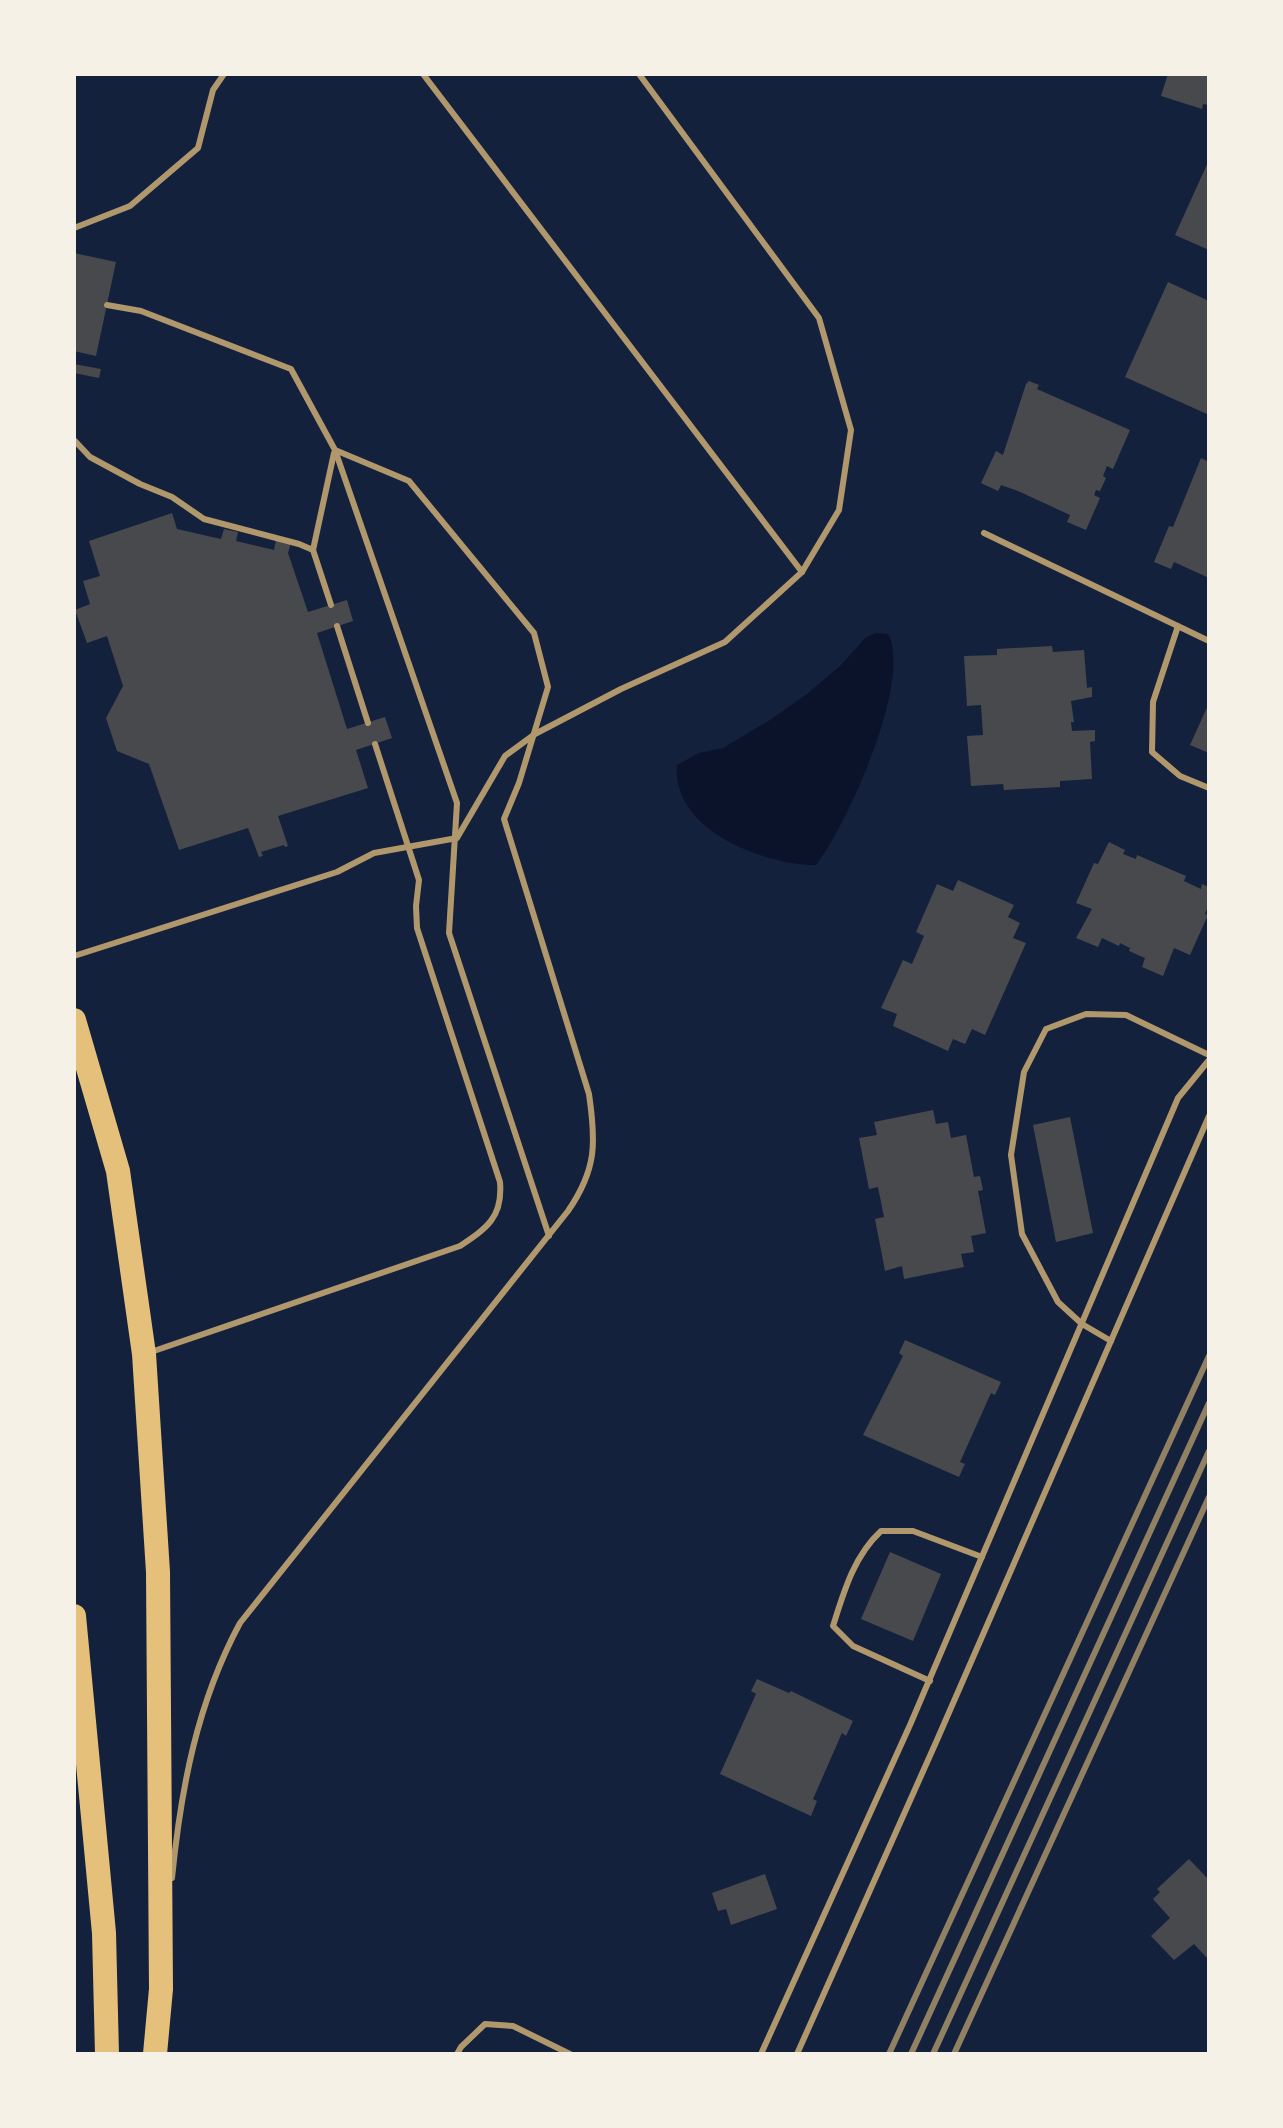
<svg xmlns="http://www.w3.org/2000/svg" width="1283" height="2128" font-family="Figtree,sans-serif">
<rect width="100%" height="100%" fill="#14213d"/>
<path fill="#0b132b" d="M 876,633 L 888,634 C 913,680 847,825 816,865 C 764,865 671,830 677,765 L 699,753 L 723,748 L 770,720 L 807,694 L 840,666 L 865,638 Z"/>
<g fill="#48494c">
<path d="M 1168,74 L 1209,74 L 1209,105 L 1203,104 L 1202,109 L 1161,96 Z"/>
<path d="M 1209,160 L 1209,250 L 1175,235 Z"/>
<path d="M 74,253 L 116,262 L 96,356 L 74,351 Z"/>
<path d="M 1168,282 L 1209,301 L 1209,415 L 1125,377 Z"/>
<path d="M 74,364 L 101,369 L 99,378 L 74,373 Z"/>
<path d="M 1029,381 L 1039,385 L 1037,389 L 1130,430 L 1113,469 L 1107,466 L 1103,476 L 1106,478 L 1100,491 L 1096,490 L 1094,495 L 1100,498 L 1086,530 L 1067,522 L 1070,515 L 1018,491 L 1001,485 L 998,491 L 981,483 L 996,451 L 1003,455 L 1026,384 Z"/>
<path d="M 1201,458 L 1209,462 L 1209,578 L 1174,562 L 1171,569 L 1154,562 L 1169,526 L 1173,527 Z"/>
<path d="M 172,513 L 177,529 L 221,539 L 224,529 L 238,532 L 236,541 L 274,550 L 276,540 L 291,543 L 288,553 L 308,612 L 347,600 L 353,621 L 317,633 L 347,729 L 385,717 L 392,738 L 356,750 L 368,788 L 278,816 L 288,846 L 285,847 L 284,845 L 261,852 L 263,856 L 259,857 L 248,828 L 179,850 L 149,764 L 117,751 L 106,718 L 123,686 L 107,636 L 87,643 L 75,610 L 90,604 L 83,581 L 100,576 L 89,541 Z"/>
<path d="M 1052,646 L 1053,652 L 1084,650 L 1087,688 L 1092,687 L 1092,697 L 1071,701 L 1074,722 L 1071,722 L 1072,731 L 1095,730 L 1095,741 L 1090,742 L 1092,779 L 1060,781 L 1060,787 L 1004,790 L 1003,784 L 971,786 L 967,736 L 983,735 L 981,705 L 967,706 L 964,656 L 997,655 L 997,649 Z"/>
<path d="M 1209,703 L 1209,753 L 1190,745 Z"/>
<path d="M 1109,842 L 1125,850 L 1123,854 L 1136,859 L 1137,855 L 1186,876 L 1184,881 L 1201,889 L 1202,884 L 1209,887 L 1209,904 L 1205,914 L 1208,915 L 1190,955 L 1174,948 L 1163,976 L 1142,967 L 1145,958 L 1129,951 L 1130,948 L 1120,943 L 1119,946 L 1102,938 L 1098,947 L 1076,938 L 1092,909 L 1076,903 L 1094,863 L 1098,864 Z"/>
<path d="M 958,880 L 1014,905 L 1008,917 L 1020,923 L 1013,938 L 1026,943 L 985,1035 L 972,1029 L 965,1044 L 953,1039 L 948,1051 L 893,1026 L 897,1014 L 881,1008 L 903,960 L 912,964 L 924,936 L 916,932 L 937,884 L 953,891 Z"/>
<path d="M 933,1110 L 936,1124 L 948,1122 L 951,1138 L 966,1135 L 974,1177 L 980,1176 L 983,1190 L 978,1191 L 986,1233 L 971,1236 L 974,1252 L 961,1254 L 964,1267 L 904,1279 L 902,1266 L 885,1271 L 875,1219 L 884,1217 L 878,1187 L 869,1189 L 859,1138 L 877,1135 L 874,1122 Z"/>
<path d="M 1070,1117 L 1093,1233 L 1056,1242 L 1033,1125 Z"/>
<path d="M 905,1340 L 1001,1382 L 995,1395 L 991,1393 L 960,1462 L 965,1464 L 959,1477 L 863,1435 L 903,1356 L 899,1353 Z"/>
<path d="M 890,1552 L 941,1574 L 913,1641 L 861,1619 Z"/>
<path d="M 757,1679 L 789,1693 L 791,1691 L 853,1721 L 846,1736 L 842,1733 L 813,1799 L 817,1801 L 811,1816 L 720,1774 L 756,1694 L 751,1691 Z"/>
<path d="M 1189,1859 L 1209,1880 L 1209,1960 L 1194,1944 L 1174,1960 L 1151,1936 L 1170,1918 L 1153,1899 L 1160,1892 L 1157,1889 Z"/>
<path d="M 765,1874 L 777,1909 L 731,1925 L 726,1909 L 718,1911 L 712,1893 Z"/>
</g>
<g fill="none" stroke-linecap="round" stroke-linejoin="round">
<g stroke="#b1986c" stroke-width="6">
<path d="M 423,74 L 802,572"/>
<path d="M 74,228 L 130,206 L 198,148 L 213,90 L 224,74"/>
<path d="M 107,305 L 141,311 L 291,369 L 335,450 L 409,481 L 534,633 L 548,687 L 519,783 L 504,819 L 589,1094 C 596,1142 597,1169 568,1211 L 240,1623 C 197,1703 181,1788 172,1878"/>
<path d="M 74,440 L 90,457 L 140,484 L 172,497 L 204,519 L 299,544 L 313,550 L 331,605"/>
<path d="M 335,450 L 457,803 L 449,933 L 549,1236"/>
<path d="M 984,533 L 1209,641"/>
<path d="M 313,550 L 334,453"/>
<path d="M 337,626 L 368,723"/>
<path d="M 1178,626 L 1153,702 L 1152,752 L 1180,776 L 1209,788"/>
<path d="M 74,956 L 337,872 L 374,853 L 457,838 L 505,756 L 535,734 L 621,689 L 725,642 L 802,572 L 839,510 L 851,430 L 819,318 L 639,74"/>
<path d="M 1111,1341 L 1082,1324 L 1058,1302 L 1022,1234 L 1011,1155 L 1024,1072 L 1046,1029 L 1086,1014 L 1126,1015 L 1209,1055"/>
<path d="M 148,1353 L 460,1246 C 487,1228 503,1217 500,1182 L 417,928 L 416,906 L 419,880 L 375,744"/>
<path d="M 930,1681 L 853,1646 L 833,1626 C 844,1591 854,1556 881,1531 L 913,1531 L 982,1557"/>
<path d="M 457,2054 L 461,2047 L 485,2024 L 513,2026 L 570,2054"/>
<path d="M 761,2054 L 910,1725 L 1178,1098 L 1209,1060"/>
<path d="M 797,2054 L 937,1740 L 1209,1116"/>
</g>
<g stroke="#e5c07b" stroke-width="24">
<path d="M 74,1020 L 118,1171 L 144,1354 L 158,1572 L 161,1989 L 155,2054"/>
<path d="M 74,1616 L 104,1933 L 107,2054"/>
</g>
<g stroke="#918062" stroke-width="6">
<path d="M 889,2054 L 1209,1356"/>
<path d="M 911,2054 L 1209,1403"/>
<path d="M 933,2054 L 1209,1451"/>
<path d="M 954,2054 L 1209,1497"/>
</g>
</g>
<rect width="1283" height="2128" fill="none" stroke="#f6f1e7" stroke-width="152"/>
</svg>
